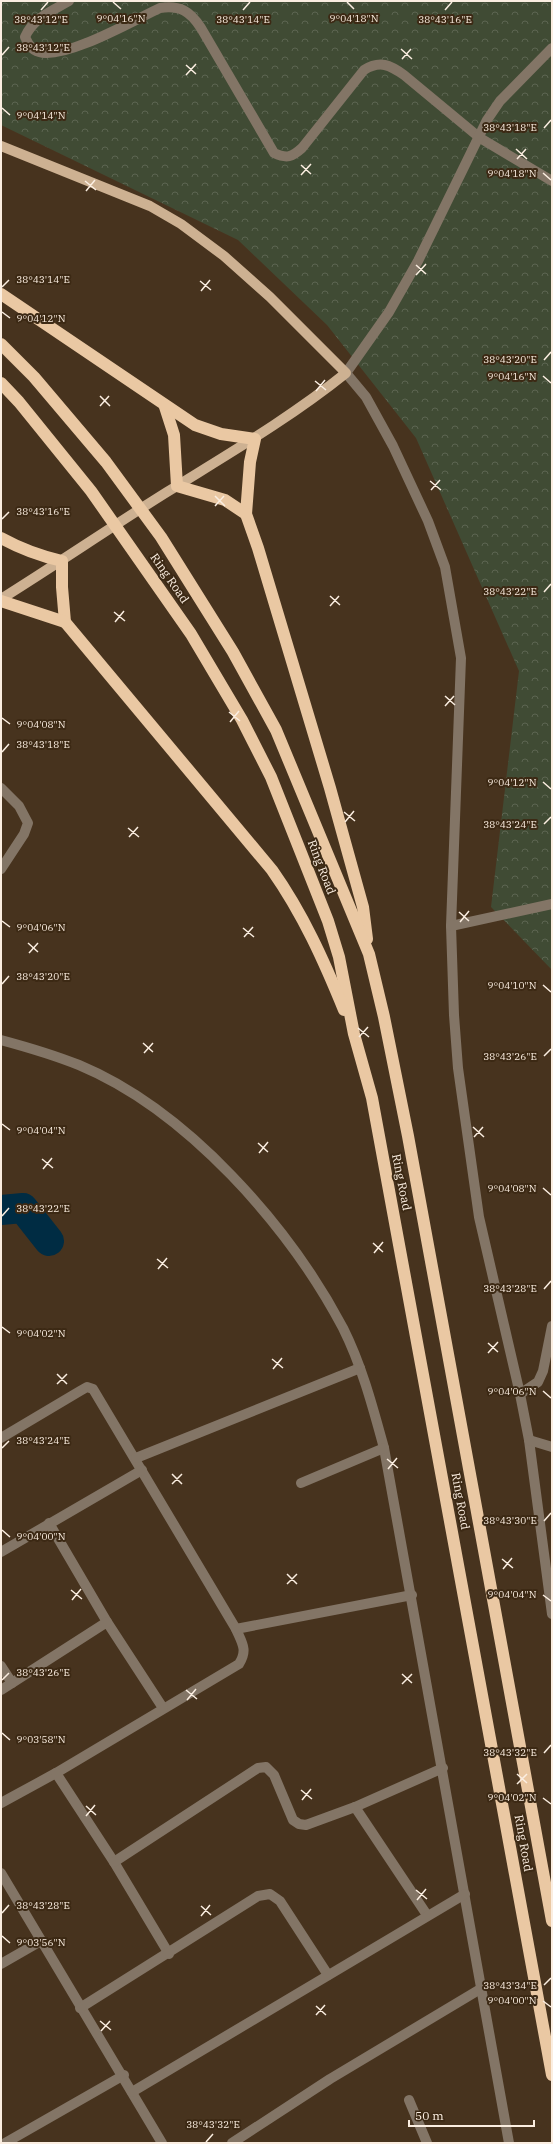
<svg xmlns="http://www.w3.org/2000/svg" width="553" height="2144" font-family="'IBM Plex Serif',serif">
<defs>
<pattern id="forest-crowns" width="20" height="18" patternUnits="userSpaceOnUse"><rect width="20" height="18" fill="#404b34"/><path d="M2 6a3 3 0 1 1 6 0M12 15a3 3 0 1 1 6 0" fill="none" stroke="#5c6551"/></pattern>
</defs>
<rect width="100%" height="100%" fill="#47331e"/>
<path fill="url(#forest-crowns)" d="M 1,1 L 552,1 L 552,970 L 491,907 L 519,671 L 416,438 L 327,325 L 238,240 L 1,125 Z"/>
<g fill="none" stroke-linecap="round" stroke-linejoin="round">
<path stroke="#002c43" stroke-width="30" d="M 1,1210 L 23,1208 L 49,1241"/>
<g stroke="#837566" stroke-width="10">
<path d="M 69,1 C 52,11 33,18 25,37 C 28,43 31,50 39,52 C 65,60 134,20 160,8 C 180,5 190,11 201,28 L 274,153 C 287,159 292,157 302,148 L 364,70 C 380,60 390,65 404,75 L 480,138 L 552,181"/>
<path d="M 552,48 L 500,101 L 487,120 L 418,261 L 389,312 L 346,373 L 366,397 L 393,446 L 428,521 L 445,567 L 461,658 L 451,926 L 454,1015 L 458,1068 L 479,1217 L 520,1394 L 529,1440 L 552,1614"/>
<path d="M 1,788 L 19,806 L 28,823 L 24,834 L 1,869"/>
<path d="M 451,926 L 552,904"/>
<path d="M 1,1040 C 27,1047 54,1055 79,1065 C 187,1110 289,1226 343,1328 C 362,1366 373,1408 384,1448 L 509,2143"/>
<path d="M 520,1394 L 538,1382 L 543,1371 L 552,1326"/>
<path d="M 1,1438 L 80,1391 L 87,1387 L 93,1389 L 236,1629 C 242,1643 248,1650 239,1664 L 56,1773 L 1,1803"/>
<path d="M 529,1440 L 552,1447"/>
<path d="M 136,1458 L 360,1368"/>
<path d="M 301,1483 L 384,1448"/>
<path d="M 49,1523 L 107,1622"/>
<path d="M 1,1552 L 142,1470"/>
<path d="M 236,1629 L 412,1595"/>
<path d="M 1,1666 L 12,1683 L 107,1622 L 163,1708"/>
<path d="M 1,1690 L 12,1683"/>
<path d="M 56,1773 L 114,1862 L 169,1954"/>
<path d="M 355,1807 L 443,1768"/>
<path d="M 114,1862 L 258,1768 L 266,1767 L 274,1775 L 293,1820 L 299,1824 L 306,1825 L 355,1807 L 427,1915"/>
<path d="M 1,1873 C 54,1963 109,2053 162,2143"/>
<path d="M 1,1964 L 41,1941"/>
<path d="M 80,2008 L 258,1896 L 270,1894 L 280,1901 L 328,1975"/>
<path d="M 132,2092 L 465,1894"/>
<path d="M 409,2100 L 427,2143"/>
<path d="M 5,2143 L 124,2075"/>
<path d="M 232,2143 L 330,2079 L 482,1988"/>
</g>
<path stroke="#cdb192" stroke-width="10" d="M 1,146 L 150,206 L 181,224 L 224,256 L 270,297 L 346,373 C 290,418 228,454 167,492 C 111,527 57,564 1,599"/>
<g stroke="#eac8a3" stroke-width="12">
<path d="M 1,294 L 195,425 L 221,434 L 255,439 L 250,462 L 246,514 L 258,548 L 330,788 L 363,907 L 367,939"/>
<path d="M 1,344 L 34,377 L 106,462 L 161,537 L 233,652 L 276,730 L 369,954 L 384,1017 L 408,1136 L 552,1921"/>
<path d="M 1,383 L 19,402 L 91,491 L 191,634 L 242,720 L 271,777 L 328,921 L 339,957 L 354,1034 L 372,1098 L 552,2075"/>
<path d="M 165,407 L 174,435 L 177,486 L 225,500 L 246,514"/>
<path d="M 1,538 C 21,549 40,556 62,561 L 62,587 L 65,622 L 272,870 C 303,914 324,961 344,1010"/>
<path d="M 1,601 L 65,622"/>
</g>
</g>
<path fill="none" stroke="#fbeee1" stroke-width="1.5" d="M 113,2 L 121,9M 347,2 L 354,9M 41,10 L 48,2M 243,10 L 250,2M 445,10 L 452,2M 401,49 L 412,59M 2,55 L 9,47M 402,59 L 411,49M 186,65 L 196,74M 186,75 L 196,64M 2,108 L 10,115M 544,128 L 551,120M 516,149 L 527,159M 517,159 L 526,149M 301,165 L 311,174M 543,173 L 551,180M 301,175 L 311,164M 85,181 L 96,190M 86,191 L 95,180M 416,265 L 426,274M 416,275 L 426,264M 200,281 L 211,290M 2,287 L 9,280M 201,291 L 210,280M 2,312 L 10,318M 544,360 L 551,352M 543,376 L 551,383M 315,381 L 326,390M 316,391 L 325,380M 100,396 L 110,406M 100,406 L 109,396M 430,481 L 441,490M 431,490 L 440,480M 215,496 L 225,506M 215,506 L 224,496M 2,519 L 9,512M 544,592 L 551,584M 330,596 L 340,605M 330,606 L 339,596M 114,612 L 125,621M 115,622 L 124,611M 445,696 L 455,705M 445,706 L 454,696M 229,712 L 240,721M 2,718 L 10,724M 230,722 L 239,711M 2,752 L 9,744M 543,782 L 551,789M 344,812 L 355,821M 345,822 L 354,811M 544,824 L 551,817M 128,828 L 139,837M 129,837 L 138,827M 459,912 L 469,921M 2,921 L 10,927M 460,922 L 469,911M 243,928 L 254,937M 244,937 L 253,927M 28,943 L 38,952M 29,953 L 38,943M 2,984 L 9,976M 543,985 L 551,992M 358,1028 L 369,1037M 359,1037 L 368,1027M 143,1043 L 153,1052M 144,1053 L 153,1043M 544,1056 L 551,1049M 2,1124 L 10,1130M 473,1127 L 484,1137M 474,1137 L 483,1127M 258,1143 L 268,1152M 259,1153 L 268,1142M 42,1159 L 53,1168M 43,1169 L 52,1158M 543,1188 L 551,1195M 2,1216 L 9,1208M 373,1243 L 383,1252M 374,1253 L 383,1242M 157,1259 L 168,1268M 158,1269 L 167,1258M 544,1289 L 551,1281M 2,1327 L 10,1333M 488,1343 L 498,1352M 488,1353 L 498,1342M 272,1359 L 283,1368M 273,1369 L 282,1358M 57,1374 L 67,1384M 57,1384 L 67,1374M 543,1391 L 551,1398M 2,1448 L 9,1441M 387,1459 L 398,1468M 388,1469 L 397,1458M 172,1474 L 182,1484M 172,1484 L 182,1474M 544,1521 L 551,1513M 2,1530 L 10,1537M 502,1559 L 513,1568M 503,1569 L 512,1558M 287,1574 L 297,1584M 287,1584 L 297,1574M 71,1590 L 82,1599M 543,1595 L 551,1601M 72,1600 L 81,1589M 402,1674 L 412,1683M 2,1680 L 9,1673M 402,1684 L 412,1674M 186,1690 L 197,1699M 187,1700 L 196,1689M 2,1733 L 10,1740M 544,1753 L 551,1745M 517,1774 L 527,1783M 517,1784 L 527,1774M 301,1790 L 312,1799M 543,1798 L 551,1804M 302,1800 L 311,1789M 86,1806 L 96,1815M 86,1816 L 95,1805M 416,1890 L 427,1899M 417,1900 L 426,1889M 201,1906 L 211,1915M 2,1913 L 9,1905M 201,1916 L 210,1905M 2,1936 L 10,1943M 544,1985 L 551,1978M 543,2001 L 551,2007M 316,2006 L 326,2015M 316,2015 L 325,2005M 100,2021 L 111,2030M 101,2031 L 110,2021M 206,2142 L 213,2134"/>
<g text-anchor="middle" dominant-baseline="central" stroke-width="4" stroke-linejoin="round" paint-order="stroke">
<g font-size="12" fill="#fbeee1" stroke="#3c2914">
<text transform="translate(170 578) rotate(55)">Ring Road</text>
<text transform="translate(322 867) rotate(69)">Ring Road</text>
<text transform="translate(402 1182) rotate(79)">Ring Road</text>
<text transform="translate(461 1501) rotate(80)">Ring Road</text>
<text transform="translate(524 1843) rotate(80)">Ring Road</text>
</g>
</g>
<g font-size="10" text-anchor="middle" fill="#fbeee1" stroke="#3c2914" stroke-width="4" stroke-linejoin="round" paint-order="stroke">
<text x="121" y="22">9°04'16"N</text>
<text x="354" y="22">9°04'18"N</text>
<text x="243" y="23">38°43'14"E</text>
<text x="445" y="23">38°43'16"E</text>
<text x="41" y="23">38°43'12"E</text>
<text x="43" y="51">38°43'12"E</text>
<text x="41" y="119">9°04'14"N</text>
<text x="510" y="131">38°43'18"E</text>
<text x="512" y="177">9°04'18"N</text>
<text x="43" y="283">38°43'14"E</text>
<text x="41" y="322">9°04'12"N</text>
<text x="510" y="363">38°43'20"E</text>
<text x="512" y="380">9°04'16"N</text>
<text x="43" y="515">38°43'16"E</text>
<text x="510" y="595">38°43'22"E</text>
<text x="41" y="728">9°04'08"N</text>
<text x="43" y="748">38°43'18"E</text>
<text x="512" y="786">9°04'12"N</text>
<text x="510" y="828">38°43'24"E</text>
<text x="41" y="931">9°04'06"N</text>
<text x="43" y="980">38°43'20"E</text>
<text x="512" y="989">9°04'10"N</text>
<text x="510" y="1060">38°43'26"E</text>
<text x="41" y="1134">9°04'04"N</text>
<text x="512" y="1192">9°04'08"N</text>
<text x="43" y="1212">38°43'22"E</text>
<text x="510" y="1292">38°43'28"E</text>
<text x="41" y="1337">9°04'02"N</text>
<text x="512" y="1395">9°04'06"N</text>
<text x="43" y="1444">38°43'24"E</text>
<text x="510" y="1524">38°43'30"E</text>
<text x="41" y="1540">9°04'00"N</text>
<text x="512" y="1598">9°04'04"N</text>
<text x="43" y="1676">38°43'26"E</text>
<text x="41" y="1743">9°03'58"N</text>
<text x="510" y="1756">38°43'32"E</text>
<text x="512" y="1801">9°04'02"N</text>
<text x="43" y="1909">38°43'28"E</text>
<text x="41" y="1946">9°03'56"N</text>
<text x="510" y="1989">38°43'34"E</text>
<text x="512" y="2004">9°04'00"N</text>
<text x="213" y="2128">38°43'32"E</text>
</g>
<rect width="553" height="2144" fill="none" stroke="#fbeee1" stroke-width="4"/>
<path d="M409 2120v6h125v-6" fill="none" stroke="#fbeee1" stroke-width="2"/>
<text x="415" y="2120" font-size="12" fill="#fbeee1" stroke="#3c2914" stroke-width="3" paint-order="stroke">50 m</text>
</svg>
